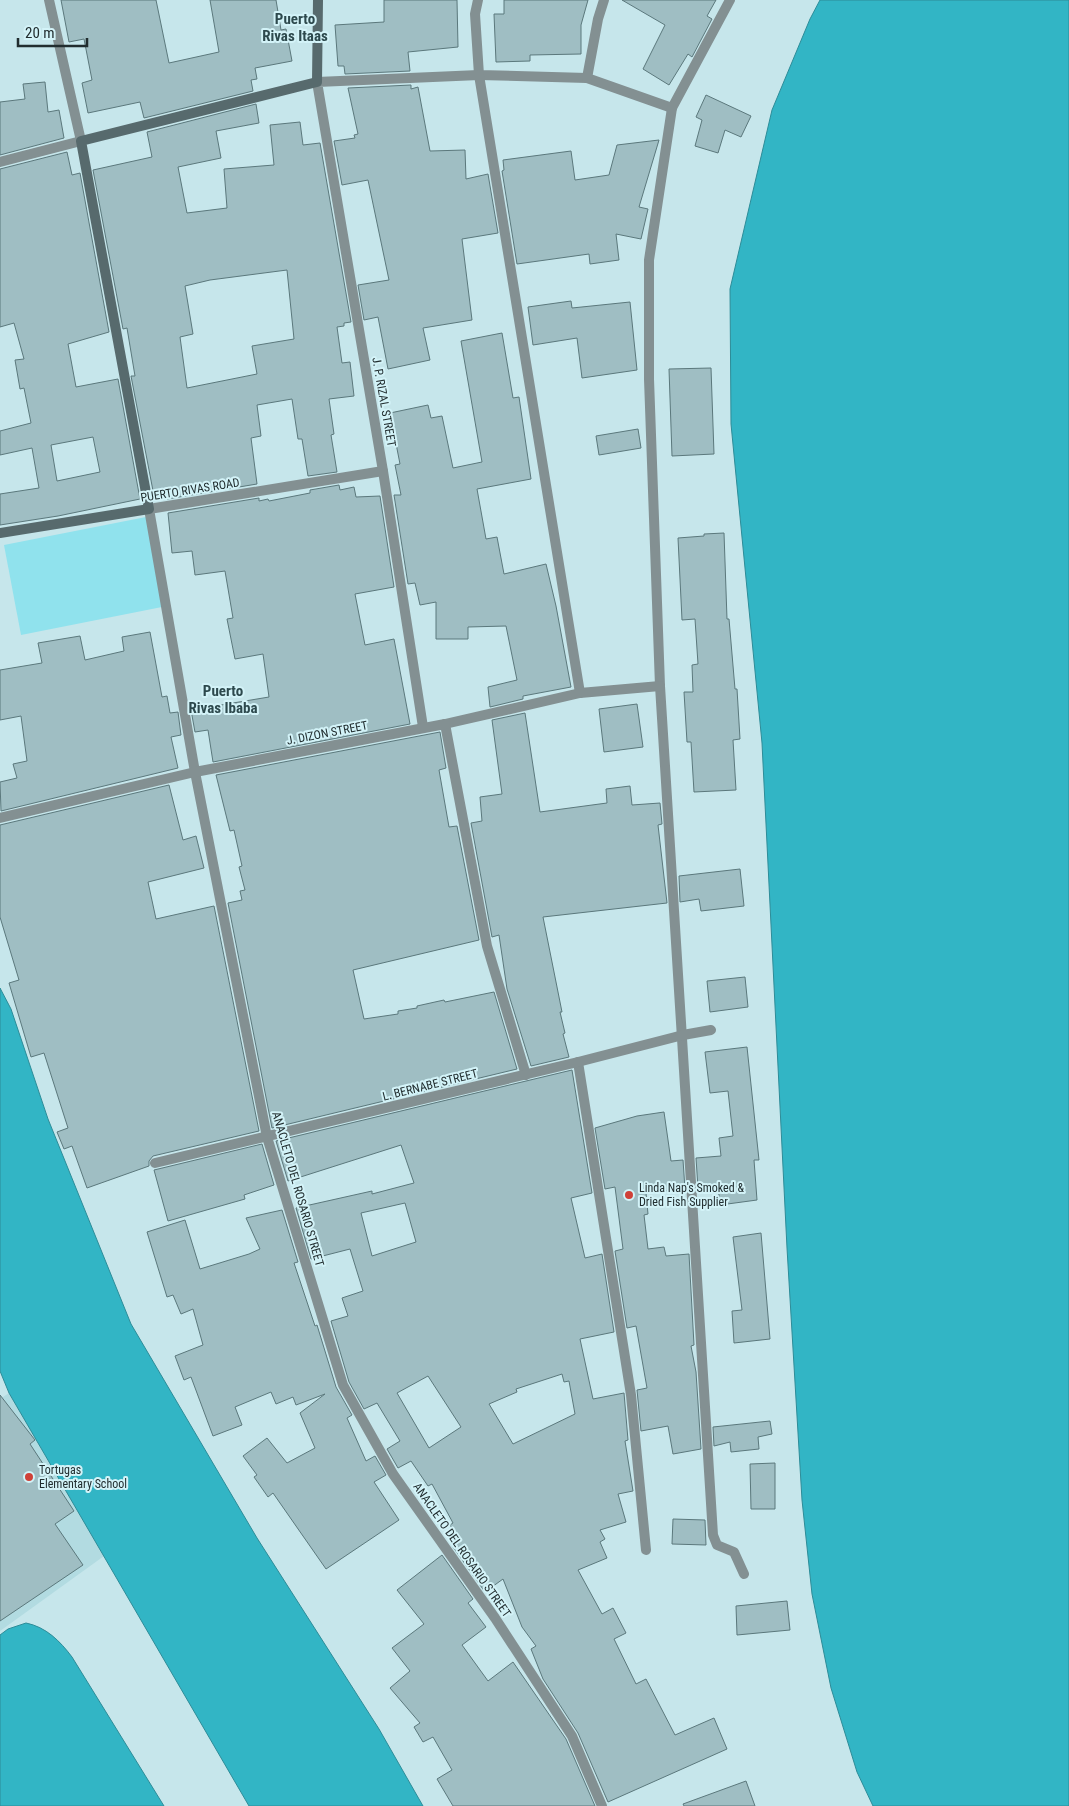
<svg xmlns="http://www.w3.org/2000/svg" width="1069" height="1806" font-family="'Roboto Condensed',sans-serif">
<rect width="100%" height="100%" fill="#c6e6eb"/>
<path fill="#b2dbe1" d="M 9,1393 L 104,1556 L 0,1631 L 0,1399 Z"/>
<path fill="#90e2ed" d="M 146,517 L 162,607 L 21,635 L 4,545 Z"/>
<g fill="#32b5c5" stroke="#2d8c98">
<path d="M 820,0 L 1069,0 L 1069,1806 L 873,1806 L 857,1772 L 831,1688 L 812,1594 L 802,1500 L 787,1248 L 762,743 L 731,424 L 730,289 L 772,110 L 810,19 Z"/>
<path d="M 0,988 L 11,1009 L 48,1119 L 131,1324 L 257,1538 L 379,1729 L 423,1806 L 249,1806 L 9,1393 L 0,1371 Z"/>
<path d="M 26,1623 C 46,1627 60,1641 72,1657 L 164,1806 L 0,1806 L 0,1635 L 8,1629 Z"/>
</g>
<g fill="#9fbec3" stroke="#5b787c" fill-rule="evenodd">
<path d="M 61,0 L 156,0 L 169,63 L 219,52 L 210,0 L 276,0 L 281,30 L 286,29 L 292,61 L 255,68 L 257,79 L 251,80 L 253,91 L 144,118 L 140,102 L 88,113 L 82,83 L 92,80 L 84,39 L 69,42 Z"/>
<path d="M 384,0 L 457,0 L 458,47 L 408,52 L 410,71 L 345,74 L 344,66 L 338,66 L 335,25 L 384,22 Z"/>
<path d="M 504,0 L 588,0 L 581,25 L 581,54 L 530,55 L 530,61 L 496,62 L 494,14 L 504,14 Z"/>
<path d="M 622,0 L 716,0 L 707,16 L 712,19 L 692,57 L 688,54 L 669,85 L 643,69 L 665,25 Z"/>
<path d="M 45,82 L 48,112 L 59,110 L 64,138 L 0,155 L 0,102 L 25,99 L 23,84 Z"/>
<path d="M 411,85 L 411,89 L 418,87 L 430,151 L 465,150 L 466,179 L 488,174 L 498,233 L 462,239 L 472,320 L 423,328 L 430,360 L 388,369 L 378,317 L 364,320 L 358,285 L 389,280 L 368,180 L 342,185 L 334,141 L 355,138 L 354,135 L 358,134 L 348,88 Z"/>
<path d="M 706,95 L 751,116 L 741,137 L 725,130 L 718,153 L 695,146 L 702,120 L 696,117 Z"/>
<path d="M 256,104 L 259,123 L 216,131 L 221,158 L 178,167 L 187,213 L 227,208 L 224,169 L 274,165 L 270,125 L 300,122 L 303,145 L 320,143 L 351,322 L 344,323 L 344,326 L 337,327 L 342,363 L 350,362 L 354,396 L 329,399 L 334,434 L 331,435 L 337,472 L 308,476 L 302,439 L 298,439 L 292,399 L 257,405 L 261,436 L 251,438 L 257,484 L 167,499 L 166,494 L 154,496 L 131,376 L 135,376 L 127,328 L 123,329 L 93,170 L 152,157 L 147,132 ZM 287,270 L 294,339 L 252,346 L 257,374 L 187,388 L 180,337 L 193,334 L 185,286 L 210,280 Z"/>
<path d="M 659,140 L 639,207 L 648,209 L 641,239 L 616,234 L 619,260 L 590,264 L 589,254 L 517,264 L 502,171 L 504,170 L 503,160 L 571,151 L 575,180 L 609,175 L 617,145 Z"/>
<path d="M 67,152 L 72,175 L 80,173 L 109,332 L 68,344 L 76,387 L 118,379 L 140,499 L 58,516 L 0,525 L 0,494 L 39,488 L 32,448 L 0,455 L 0,431 L 31,423 L 24,388 L 20,389 L 15,360 L 24,359 L 14,323 L 0,327 L 0,169 ZM 93,437 L 100,472 L 57,481 L 51,445 Z"/>
<path d="M 571,301 L 572,308 L 630,302 L 637,370 L 582,378 L 577,338 L 533,345 L 528,307 Z"/>
<path d="M 502,333 L 513,398 L 519,397 L 531,479 L 477,489 L 486,539 L 497,537 L 504,574 L 546,564 L 556,606 L 571,687 L 523,696 L 523,699 L 490,707 L 488,687 L 517,680 L 506,626 L 468,627 L 468,639 L 436,639 L 436,602 L 420,605 L 415,583 L 408,584 L 394,495 L 401,495 L 395,465 L 400,464 L 390,413 L 428,405 L 431,418 L 442,416 L 453,468 L 482,462 L 461,341 Z"/>
<path d="M 711,368 L 714,454 L 672,456 L 669,369 Z"/>
<path d="M 638,429 L 641,448 L 599,455 L 596,436 Z"/>
<path d="M 339,485 L 340,490 L 354,487 L 356,497 L 380,496 L 394,587 L 355,594 L 365,645 L 394,639 L 410,724 L 213,762 L 208,730 L 195,732 L 191,710 L 269,697 L 263,654 L 235,659 L 227,619 L 233,618 L 225,571 L 195,575 L 192,551 L 172,553 L 168,513 L 259,498 L 259,501 L 268,499 L 269,501 L 310,493 L 310,490 Z"/>
<path d="M 724,533 L 727,619 L 729,619 L 735,689 L 737,689 L 740,739 L 733,740 L 736,790 L 694,792 L 691,742 L 687,742 L 684,692 L 693,692 L 692,665 L 698,664 L 695,619 L 682,620 L 678,538 L 704,536 L 704,534 Z"/>
<path d="M 150,632 L 162,697 L 167,696 L 170,713 L 178,712 L 181,735 L 171,737 L 178,768 L 1,811 L 0,782 L 17,778 L 13,764 L 27,761 L 21,716 L 0,720 L 0,670 L 42,663 L 38,643 L 80,636 L 85,660 L 124,651 L 122,637 Z"/>
<path d="M 637,704 L 643,747 L 604,752 L 599,709 Z"/>
<path d="M 525,713 L 540,812 L 607,803 L 606,789 L 630,786 L 632,805 L 660,803 L 662,824 L 658,825 L 667,903 L 543,917 L 562,1012 L 560,1012 L 565,1033 L 563,1034 L 569,1057 L 531,1066 L 507,989 L 499,935 L 492,937 L 471,823 L 482,821 L 480,797 L 502,794 L 492,720 Z"/>
<path d="M 440,732 L 446,768 L 439,770 L 449,827 L 457,826 L 479,940 L 353,970 L 364,1019 L 398,1014 L 398,1011 L 417,1008 L 417,1006 L 444,1000 L 445,1002 L 494,992 L 517,1069 L 272,1128 L 228,903 L 242,900 L 240,891 L 245,890 L 239,867 L 242,866 L 234,830 L 230,831 L 216,775 Z"/>
<path d="M 169,785 L 183,840 L 196,836 L 204,868 L 148,882 L 156,919 L 214,906 L 259,1131 L 153,1156 L 149,1161 L 149,1166 L 87,1188 L 72,1146 L 64,1149 L 57,1132 L 68,1128 L 44,1053 L 31,1057 L 9,983 L 19,980 L 0,917 L 0,825 Z"/>
<path d="M 740,869 L 744,906 L 701,911 L 699,899 L 680,902 L 679,876 Z"/>
<path d="M 745,977 L 748,1007 L 710,1012 L 707,981 Z"/>
<path d="M 747,1047 L 759,1160 L 754,1160 L 757,1200 L 720,1205 L 718,1186 L 698,1188 L 696,1158 L 721,1156 L 719,1138 L 733,1136 L 728,1091 L 710,1093 L 705,1052 Z"/>
<path d="M 572,1070 L 592,1193 L 571,1198 L 585,1258 L 602,1254 L 614,1332 L 580,1339 L 593,1399 L 624,1393 L 628,1440 L 625,1441 L 633,1491 L 618,1494 L 626,1522 L 600,1530 L 605,1539 L 600,1542 L 607,1558 L 578,1570 L 602,1614 L 613,1608 L 626,1633 L 614,1639 L 636,1684 L 646,1679 L 675,1735 L 714,1718 L 727,1749 L 608,1802 L 578,1733 L 543,1679 L 531,1649 L 536,1646 L 522,1627 L 503,1579 L 485,1592 L 453,1547 L 461,1541 L 450,1525 L 453,1523 L 432,1484 L 428,1486 L 411,1461 L 398,1468 L 387,1449 L 400,1441 L 377,1403 L 364,1409 L 349,1382 L 331,1321 L 348,1316 L 342,1298 L 363,1291 L 350,1249 L 311,1259 L 296,1208 L 372,1191 L 372,1194 L 414,1183 L 401,1145 L 288,1181 L 276,1141 ZM 405,1203 L 416,1242 L 372,1256 L 361,1213 ZM 562,1374 L 564,1382 L 569,1381 L 575,1414 L 513,1444 L 489,1404 L 517,1392 L 516,1389 ZM 428,1376 L 461,1427 L 429,1448 L 397,1393 Z"/>
<path d="M 664,1112 L 671,1161 L 683,1160 L 685,1189 L 646,1193 L 648,1214 L 644,1215 L 648,1249 L 664,1247 L 666,1256 L 689,1254 L 694,1345 L 691,1346 L 696,1372 L 701,1449 L 673,1454 L 668,1426 L 641,1431 L 637,1390 L 647,1388 L 636,1326 L 627,1328 L 615,1251 L 623,1249 L 615,1187 L 605,1189 L 595,1128 L 637,1116 Z"/>
<path d="M 262,1144 L 274,1185 L 244,1195 L 245,1199 L 168,1221 L 154,1170 Z"/>
<path d="M 282,1210 L 298,1262 L 294,1263 L 315,1326 L 317,1325 L 336,1387 L 352,1415 L 347,1418 L 366,1461 L 375,1456 L 386,1475 L 374,1482 L 399,1520 L 326,1569 L 273,1493 L 268,1497 L 254,1477 L 257,1475 L 243,1456 L 267,1438 L 287,1463 L 315,1448 L 300,1413 L 325,1394 L 296,1405 L 293,1397 L 276,1404 L 271,1392 L 235,1407 L 242,1425 L 213,1436 L 191,1377 L 184,1380 L 175,1356 L 203,1345 L 193,1309 L 181,1314 L 173,1295 L 167,1297 L 147,1232 L 185,1220 L 200,1269 L 249,1254 L 260,1249 L 246,1218 Z"/>
<path d="M 761,1233 L 770,1339 L 734,1343 L 732,1311 L 742,1310 L 733,1237 Z"/>
<path d="M 0,1395 L 35,1440 L 30,1444 L 74,1511 L 55,1524 L 83,1565 L 0,1621 Z"/>
<path d="M 770,1421 L 772,1434 L 758,1437 L 759,1449 L 731,1452 L 730,1442 L 714,1446 L 713,1427 Z"/>
<path d="M 775,1463 L 775,1509 L 751,1509 L 750,1464 Z"/>
<path d="M 673,1519 L 705,1520 L 706,1545 L 672,1544 Z"/>
<path d="M 442,1555 L 473,1599 L 468,1603 L 486,1627 L 462,1645 L 488,1681 L 513,1662 L 566,1739 L 595,1806 L 453,1806 L 437,1779 L 452,1770 L 433,1737 L 423,1742 L 414,1727 L 420,1723 L 390,1688 L 410,1671 L 392,1648 L 424,1624 L 397,1590 Z"/>
<path d="M 787,1601 L 790,1630 L 737,1635 L 736,1606 Z"/>
<path d="M 746,1781 L 755,1806 L 684,1806 L 683,1804 Z"/>
</g>
<g fill="none" stroke-linecap="round" stroke-linejoin="round">
<g stroke="#839092" stroke-width="10">
<path d="M 478,0 L 475,14 L 479,75 L 587,78 L 672,108"/>
<path d="M 730,0 L 672,108 L 649,260 L 649,379 L 660,686 L 713,1535 L 717,1545 L 734,1552 L 744,1574"/>
<path d="M 587,78 L 598,19 L 604,0"/>
<path d="M 0,162 L 81,141 L 49,0"/>
<path d="M 383,471 L 149,509 L 195,772 L 267,1137 L 343,1385 L 393,1474 L 495,1618 L 572,1736 L 602,1806"/>
<path d="M 445,724 L 487,946 L 526,1075"/>
<path d="M 423,727 L 383,471 L 317,82 L 479,75 L 580,693"/>
<path d="M 0,818 L 195,772 L 445,724 L 580,693 L 660,686"/>
<path d="M 578,1062 L 631,1395 L 646,1550"/>
<path d="M 155,1163 L 578,1062 L 683,1035 L 711,1030"/>
</g>
<path stroke="#576a6d" stroke-width="10" d="M 0,533 L 149,509 L 81,141 L 317,82 L 318,0"/>
</g>
<g fill="#cf4138" stroke="#d3f3f8" stroke-width="2">
<circle cx="629" cy="1195" r="5"/>
<circle cx="29" cy="1477" r="5"/>
</g>
<g text-anchor="middle" dominant-baseline="central" stroke-width="4" stroke-linejoin="round" paint-order="stroke">
<g font-size="12" fill="#212d2f" stroke="#d3f3f8">
<text transform="translate(384 402) rotate(80)">J. P. RIZAL STREET</text>
<text transform="translate(190 490) rotate(-9)">PUERTO RIVAS ROAD</text>
<text transform="translate(327 733) rotate(-11)">J. DIZON STREET</text>
<text transform="translate(430 1085) rotate(-14)">L. BERNABE STREET</text>
<text transform="translate(298 1189) rotate(74)">ANACLETO DEL ROSARIO STREET</text>
<text transform="translate(462 1550) rotate(55)">ANACLETO DEL ROSARIO STREET</text>
</g>
<g font-size="12" fill="#212d2f" stroke="#d3f3f8" text-anchor="start">
<text x="639" y="1188">Linda Nap's Smoked &amp;<tspan x="639" dy="14">Dried Fish Supplier</tspan></text>
<text x="39" y="1470">Tortugas<tspan x="39" dy="14">Elementary School</tspan></text>
</g>
<g font-size="15" font-weight="bold" fill="#2d494d" stroke="#d3f3f8">
<text x="295" y="19">Puerto<tspan x="295" dy="17">Rivas Itaas</tspan></text>
<text x="223" y="691">Puerto<tspan x="223" dy="17">Rivas Ibaba</tspan></text>
</g>
</g>
<path d="M18 38v8h69v-8" fill="none" stroke="#212d2f" stroke-width="2.5"/>
<text x="25" y="38" font-size="15" fill="#212d2f" stroke="#d3f3f8" stroke-width="4" paint-order="stroke">20 m</text>
</svg>
